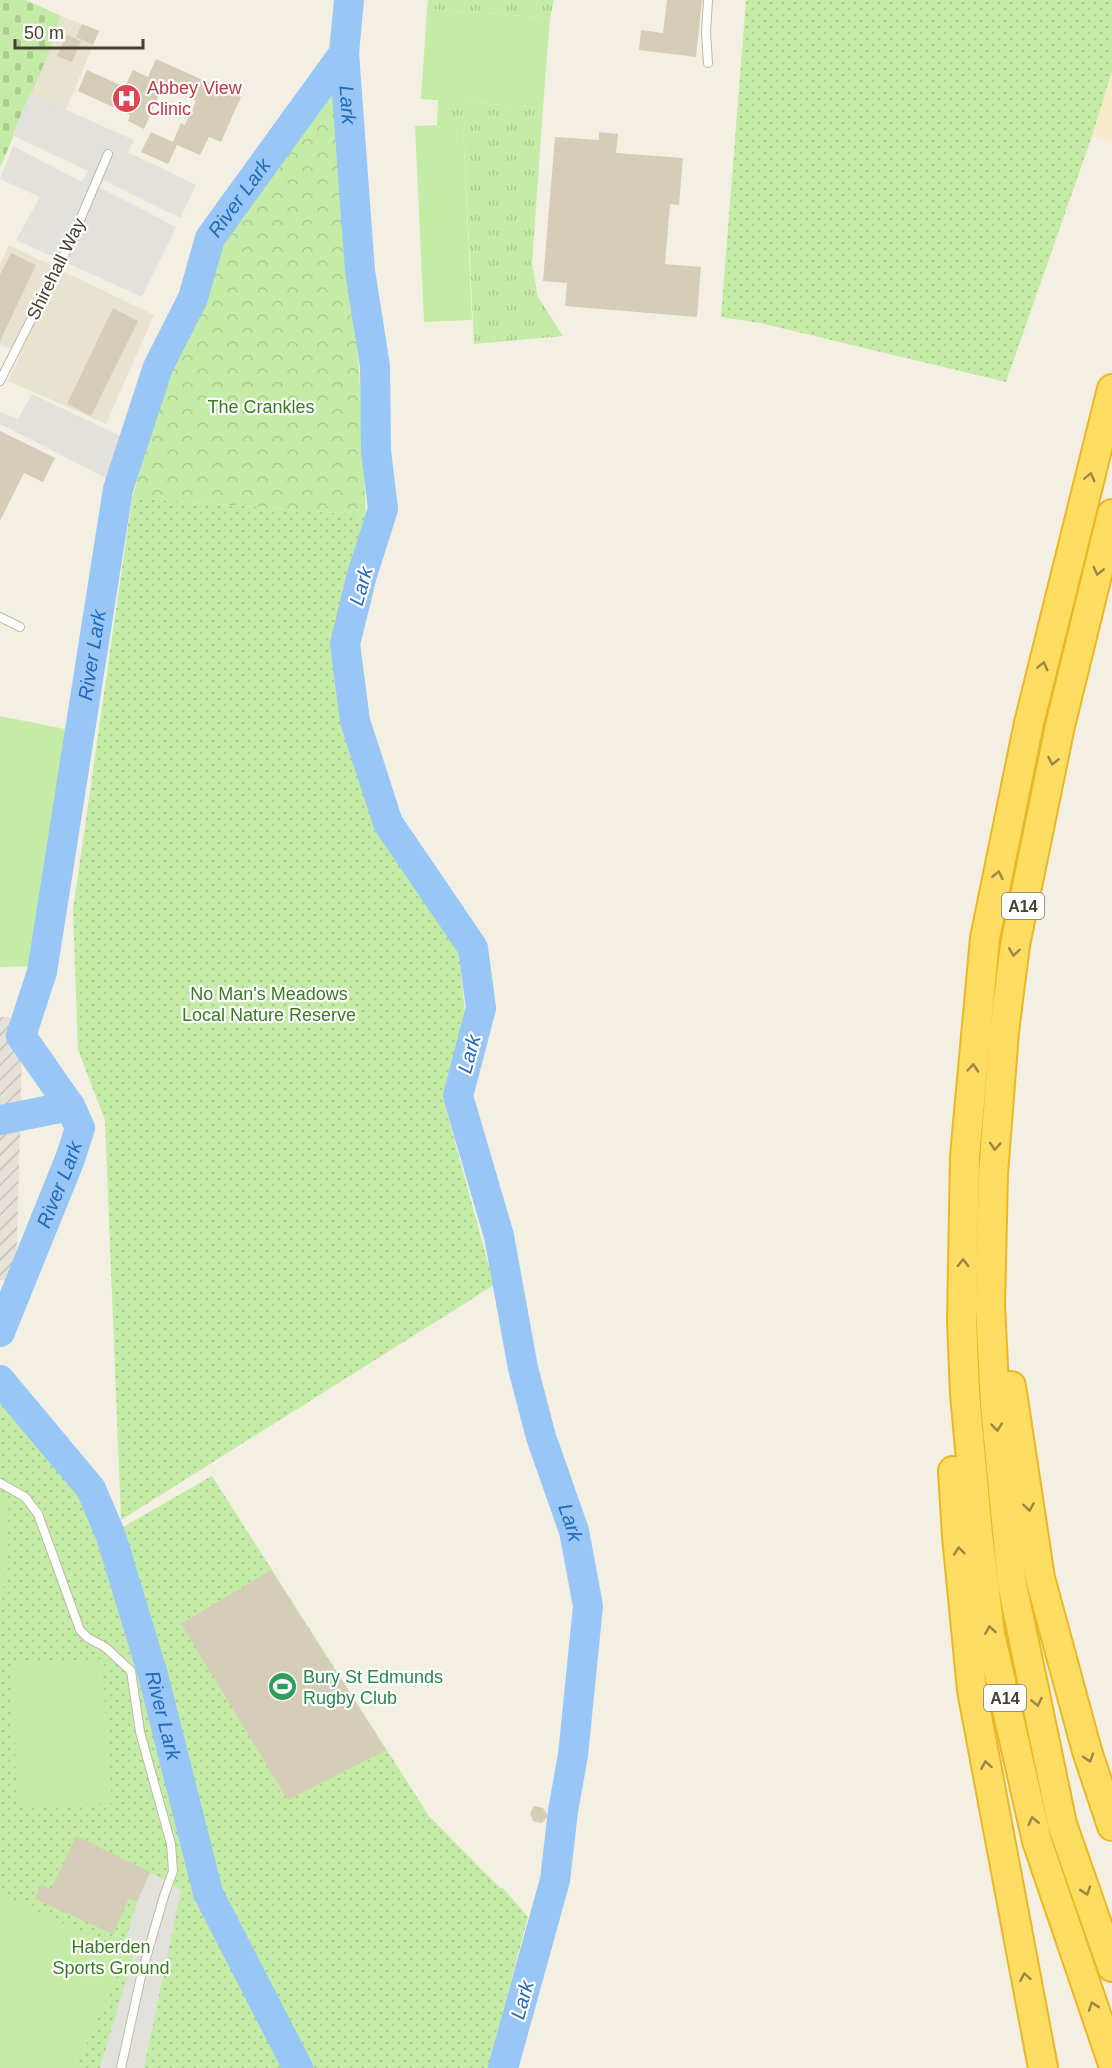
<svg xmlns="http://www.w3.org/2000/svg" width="1112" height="2068" font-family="Arial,sans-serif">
<defs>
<pattern id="industrial-furrows" width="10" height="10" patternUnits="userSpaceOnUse" patternTransform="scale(1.5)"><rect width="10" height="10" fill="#e5e0d8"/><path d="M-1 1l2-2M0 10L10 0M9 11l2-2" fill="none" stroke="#c6c1ba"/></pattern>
<pattern id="grass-tufts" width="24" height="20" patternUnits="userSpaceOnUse" patternTransform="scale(1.5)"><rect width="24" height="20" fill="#c5eca7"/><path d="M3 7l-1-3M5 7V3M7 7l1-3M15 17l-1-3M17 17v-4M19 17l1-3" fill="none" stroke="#abcb90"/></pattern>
<pattern id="forest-crowns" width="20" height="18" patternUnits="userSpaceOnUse" patternTransform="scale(1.5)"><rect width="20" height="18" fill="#c5eca7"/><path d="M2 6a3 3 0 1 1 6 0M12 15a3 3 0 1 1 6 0" fill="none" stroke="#abcb90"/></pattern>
<pattern id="cemetery-stones" width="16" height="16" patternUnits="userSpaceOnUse" patternTransform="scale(1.5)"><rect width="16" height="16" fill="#c5eca7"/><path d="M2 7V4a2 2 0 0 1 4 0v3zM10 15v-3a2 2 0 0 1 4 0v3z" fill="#abcb90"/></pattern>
<pattern id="park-dots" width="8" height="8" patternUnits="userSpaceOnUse" patternTransform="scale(1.5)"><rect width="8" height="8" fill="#c5eca7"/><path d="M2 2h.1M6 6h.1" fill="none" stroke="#abcb90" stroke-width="1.8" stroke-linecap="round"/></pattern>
</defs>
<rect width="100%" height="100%" fill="#f3f0e3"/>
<g fill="#e8e3d0">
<path d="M 61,16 L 99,31 L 66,110 L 30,94 L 54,41 L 52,40 Z"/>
<path d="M 9,245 L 154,315 L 106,424 L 8,381 L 21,353 L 0,344 L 0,265 Z"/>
</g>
<path fill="#f8eacb" d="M 1112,71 L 1112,142 L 1092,136 Z"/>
<path fill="url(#industrial-furrows)" d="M 0,1017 L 23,1017 L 16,1282 L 0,1280 Z"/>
<g fill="url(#grass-tufts)">
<path d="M 428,0 L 554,0 L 550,18 L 427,9 Z"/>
<path d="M 438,100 L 543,108 L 532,264 L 538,297 L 563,336 L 474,344 L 463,125 L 437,125 Z"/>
</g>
<path fill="url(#forest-crowns)" d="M 335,81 L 349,276 L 359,368 L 366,515 L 132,498 L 173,357 L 199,302 L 214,252 Z"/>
<path fill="url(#cemetery-stones)" d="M 0,0 L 26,0 L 61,16 L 52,39 L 54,40 L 0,168 Z"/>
<g fill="url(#park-dots)">
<path d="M 746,0 L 1112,0 L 1112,71 L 1092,136 L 1006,382 L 760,323 L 721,317 Z"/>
<path d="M 132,498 L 366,515 L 367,532 L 346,598 L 334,679 L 380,826 L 458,940 L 465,1013 L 443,1098 L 494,1285 L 121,1520 L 105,1120 L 78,1050 L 73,910 Z"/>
<path d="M 0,1391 L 5,1391 L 88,1495 L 148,1676 L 157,1674 L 116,1531 L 212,1476 L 429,1816 L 500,1888 L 503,1888 L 528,1917 L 488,2068 L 0,2068 Z"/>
</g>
<g fill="#c5eca7">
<path d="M 427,9 L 550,18 L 543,108 L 421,99 Z"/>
<path d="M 463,124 L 472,320 L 424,322 L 415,126 Z"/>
<path d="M 0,716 L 65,729 L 52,882 L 42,966 L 0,967 Z"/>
<path d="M 0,1501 L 9,1502 L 0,1635 Z"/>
<path d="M 102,1659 L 112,1803 L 17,1806 L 12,1664 Z"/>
<path d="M 0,1894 L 127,1953 L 76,2068 L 0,2068 Z"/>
</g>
<g fill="#e3e1dc">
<path d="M 30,94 L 134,140 L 128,152 L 196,185 L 180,218 L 103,180 L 99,187 L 176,227 L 142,297 L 16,240 L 40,197 L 0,179 L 13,146 L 82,182 L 88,171 L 12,135 Z"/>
<path d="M 32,394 L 131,441 L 110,480 L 0,424 L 0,412 L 18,419 Z"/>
<path d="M 150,1872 L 181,1890 L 144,2068 L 100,2068 L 134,1953 L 127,1935 L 137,1902 Z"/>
</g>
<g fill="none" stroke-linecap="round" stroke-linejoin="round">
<g stroke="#98c6f6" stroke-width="30">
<path id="s1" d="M 344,53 L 360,271 L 375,366 L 376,451 L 383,509 L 362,575 L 345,644 L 355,721 L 388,823 L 473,948 L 481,1008 L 458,1096 L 499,1236 L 523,1368 L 541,1437 L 574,1531 L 588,1606 L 573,1755 L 563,1811 L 555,1880 L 503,2068"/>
<path d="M 0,1120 L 70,1106"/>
<path id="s2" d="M 0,1332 L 70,1159 L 80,1128 L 70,1106 L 21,1036 L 42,972 L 118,489 L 158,367 L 193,298 L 210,238 L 344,53 L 349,0"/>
<path id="s3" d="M 0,1380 L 91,1489 L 111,1536 L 153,1675 L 208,1893 L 298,2068"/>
</g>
</g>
<g fill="#d5cdb7">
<path d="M 667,0 L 702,0 L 696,57 L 639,50 L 641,30 L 663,33 Z"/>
<path d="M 82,24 L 99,31 L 93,45 L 76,37 Z"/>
<path d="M 67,35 L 81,41 L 72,62 L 57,56 Z"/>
<path d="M 156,59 L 241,97 L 221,142 L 209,137 L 200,155 L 177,145 L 168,164 L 141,152 L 151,132 L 173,142 L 181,123 L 185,125 L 196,101 L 163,86 L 144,129 L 128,121 L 130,115 L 78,91 L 87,70 L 125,87 L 133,70 L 148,77 Z"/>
<path d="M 599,132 L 618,134 L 616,153 L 683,158 L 679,205 L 670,204 L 665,264 L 701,267 L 697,317 L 565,306 L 567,283 L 543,281 L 555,137 L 599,140 Z"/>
<path d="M 11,253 L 36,265 L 0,341 L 0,275 Z"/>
<path d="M 113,308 L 138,321 L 91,416 L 67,404 Z"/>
<path d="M 0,431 L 55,458 L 43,482 L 24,473 L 0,521 Z"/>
<path d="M 271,1570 L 386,1750 L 288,1800 L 181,1624 Z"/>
<path d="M 534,1806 L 543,1808 L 548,1816 L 542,1823 L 533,1821 L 530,1813 Z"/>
<path d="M 76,1836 L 150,1872 L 137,1902 L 129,1898 L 113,1934 L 35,1899 L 40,1884 L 51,1889 Z"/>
</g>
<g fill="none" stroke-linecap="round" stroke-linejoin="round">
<defs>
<g id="lane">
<path d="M 708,0 L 706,32 L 708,63"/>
<path d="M 0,381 L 71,241 L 108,154"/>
<path d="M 0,617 L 20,627"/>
<path d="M 0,1483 L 25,1497 L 38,1514 L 80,1630 L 88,1638 L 105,1647 L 131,1671 L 140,1732 L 171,1844 L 173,1871 L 164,1896 L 142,1972 L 121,2068"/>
</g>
<g id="highway">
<path d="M 1112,389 L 1029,723 L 985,938 L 965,1156 L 962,1321 L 965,1394 L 978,1535 L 990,1634 L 1037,1841 L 1112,2061"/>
<path d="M 1112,514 L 1060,726 L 1015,945 L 1004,1032 L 993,1174 L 990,1306 L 995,1404 L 1012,1584 L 1062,1824 L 1112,1967"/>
<path d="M 1011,1386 L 1040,1578 L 1087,1751 L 1112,1826"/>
<path d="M 953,1471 L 957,1536 L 972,1690 L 1043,2068"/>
</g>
</defs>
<use href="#lane" stroke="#bfb9a5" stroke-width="10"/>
<use href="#highway" stroke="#ebb825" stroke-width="32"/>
<use href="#lane" stroke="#fff" stroke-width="8"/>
<use href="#highway" stroke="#ffdc62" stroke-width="28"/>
</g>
<defs><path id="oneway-chevron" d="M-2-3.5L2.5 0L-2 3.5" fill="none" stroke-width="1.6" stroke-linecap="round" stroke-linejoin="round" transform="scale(1.5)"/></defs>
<g stroke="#998648">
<use href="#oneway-chevron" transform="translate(1090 477) rotate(-76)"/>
<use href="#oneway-chevron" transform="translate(1098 571) rotate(104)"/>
<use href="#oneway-chevron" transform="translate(1043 666) rotate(-76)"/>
<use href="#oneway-chevron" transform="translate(1053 761) rotate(101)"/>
<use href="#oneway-chevron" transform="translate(998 875) rotate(-78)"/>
<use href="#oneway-chevron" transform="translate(1014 952) rotate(98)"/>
<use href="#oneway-chevron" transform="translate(973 1068) rotate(-85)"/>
<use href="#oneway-chevron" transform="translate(995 1146) rotate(94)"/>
<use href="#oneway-chevron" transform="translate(963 1263) rotate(-89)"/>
<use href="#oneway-chevron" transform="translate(997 1427) rotate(84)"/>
<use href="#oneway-chevron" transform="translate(1029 1507) rotate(81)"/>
<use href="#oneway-chevron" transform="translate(959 1551) rotate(-96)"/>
<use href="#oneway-chevron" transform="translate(990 1630) rotate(-99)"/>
<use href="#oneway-chevron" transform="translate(1037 1702) rotate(78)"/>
<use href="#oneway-chevron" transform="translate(1089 1758) rotate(72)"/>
<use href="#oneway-chevron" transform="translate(986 1765) rotate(-100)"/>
<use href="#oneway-chevron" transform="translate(1033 1821) rotate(-103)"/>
<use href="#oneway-chevron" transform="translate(1086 1891) rotate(71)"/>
<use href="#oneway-chevron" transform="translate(1025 1977) rotate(-100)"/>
<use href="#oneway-chevron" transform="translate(1093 2006) rotate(-109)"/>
</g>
<defs>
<symbol id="hospital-disc" viewBox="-11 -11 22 22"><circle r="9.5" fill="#e0444e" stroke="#fff"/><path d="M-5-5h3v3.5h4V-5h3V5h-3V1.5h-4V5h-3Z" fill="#fff"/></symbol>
<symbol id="stadium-disc" viewBox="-11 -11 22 22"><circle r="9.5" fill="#2e9e5b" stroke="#fff"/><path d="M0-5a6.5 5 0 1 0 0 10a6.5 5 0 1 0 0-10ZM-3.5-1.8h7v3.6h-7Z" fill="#fff"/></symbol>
</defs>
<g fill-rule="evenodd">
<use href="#hospital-disc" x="110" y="82" width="33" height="33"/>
<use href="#stadium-disc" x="266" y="1670" width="33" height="33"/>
</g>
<g text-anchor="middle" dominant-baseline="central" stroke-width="4.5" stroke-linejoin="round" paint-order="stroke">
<g fill="#fff" stroke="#7d7970" stroke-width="1.5">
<rect x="1002" y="893" width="42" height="26" rx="4.5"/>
<rect x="984" y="1685" width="42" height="26" rx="4.5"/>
</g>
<g font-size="16" font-weight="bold" fill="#454032">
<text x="1023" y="906">A14</text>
<text x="1005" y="1698">A14</text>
</g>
<g font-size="18" fill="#be3a42" stroke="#fff" text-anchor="start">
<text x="147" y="88">Abbey View<tspan x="147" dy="21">Clinic</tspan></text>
</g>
<g font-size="18" fill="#454032" stroke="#fff">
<text transform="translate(56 269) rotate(-64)">Shirehall Way</text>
</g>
<g font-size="18" fill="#397b21" stroke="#fff">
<text x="261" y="407">The Crankles</text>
<text x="269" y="994">No Man's Meadows<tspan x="269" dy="21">Local Nature Reserve</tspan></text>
<text x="111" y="1947">Haberden<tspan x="111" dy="21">Sports Ground</tspan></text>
</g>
<g font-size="18" fill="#27864d" stroke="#fff" text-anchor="start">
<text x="303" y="1677">Bury St Edmunds<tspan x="303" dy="21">Rugby Club</tspan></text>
</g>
<g font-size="20" font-style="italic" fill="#2369ba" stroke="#fff">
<text stroke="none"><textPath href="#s1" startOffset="52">Lark</textPath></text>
<text stroke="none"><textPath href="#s2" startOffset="1203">River Lark</textPath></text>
<text transform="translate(361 586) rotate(-74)">Lark</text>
<text stroke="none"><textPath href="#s2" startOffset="717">River Lark</textPath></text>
<text transform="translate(469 1054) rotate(-75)">Lark</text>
<text stroke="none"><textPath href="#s2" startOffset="159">River Lark</textPath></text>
<text stroke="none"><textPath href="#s1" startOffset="1528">Lark</textPath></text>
<text stroke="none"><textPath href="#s3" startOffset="380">River Lark</textPath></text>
<text transform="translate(522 2000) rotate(-75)">Lark</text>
</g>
</g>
<path d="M15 39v9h128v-9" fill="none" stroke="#454032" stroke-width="3"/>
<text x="24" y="39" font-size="18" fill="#454032" stroke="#ffffff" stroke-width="4.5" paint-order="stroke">50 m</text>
</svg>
